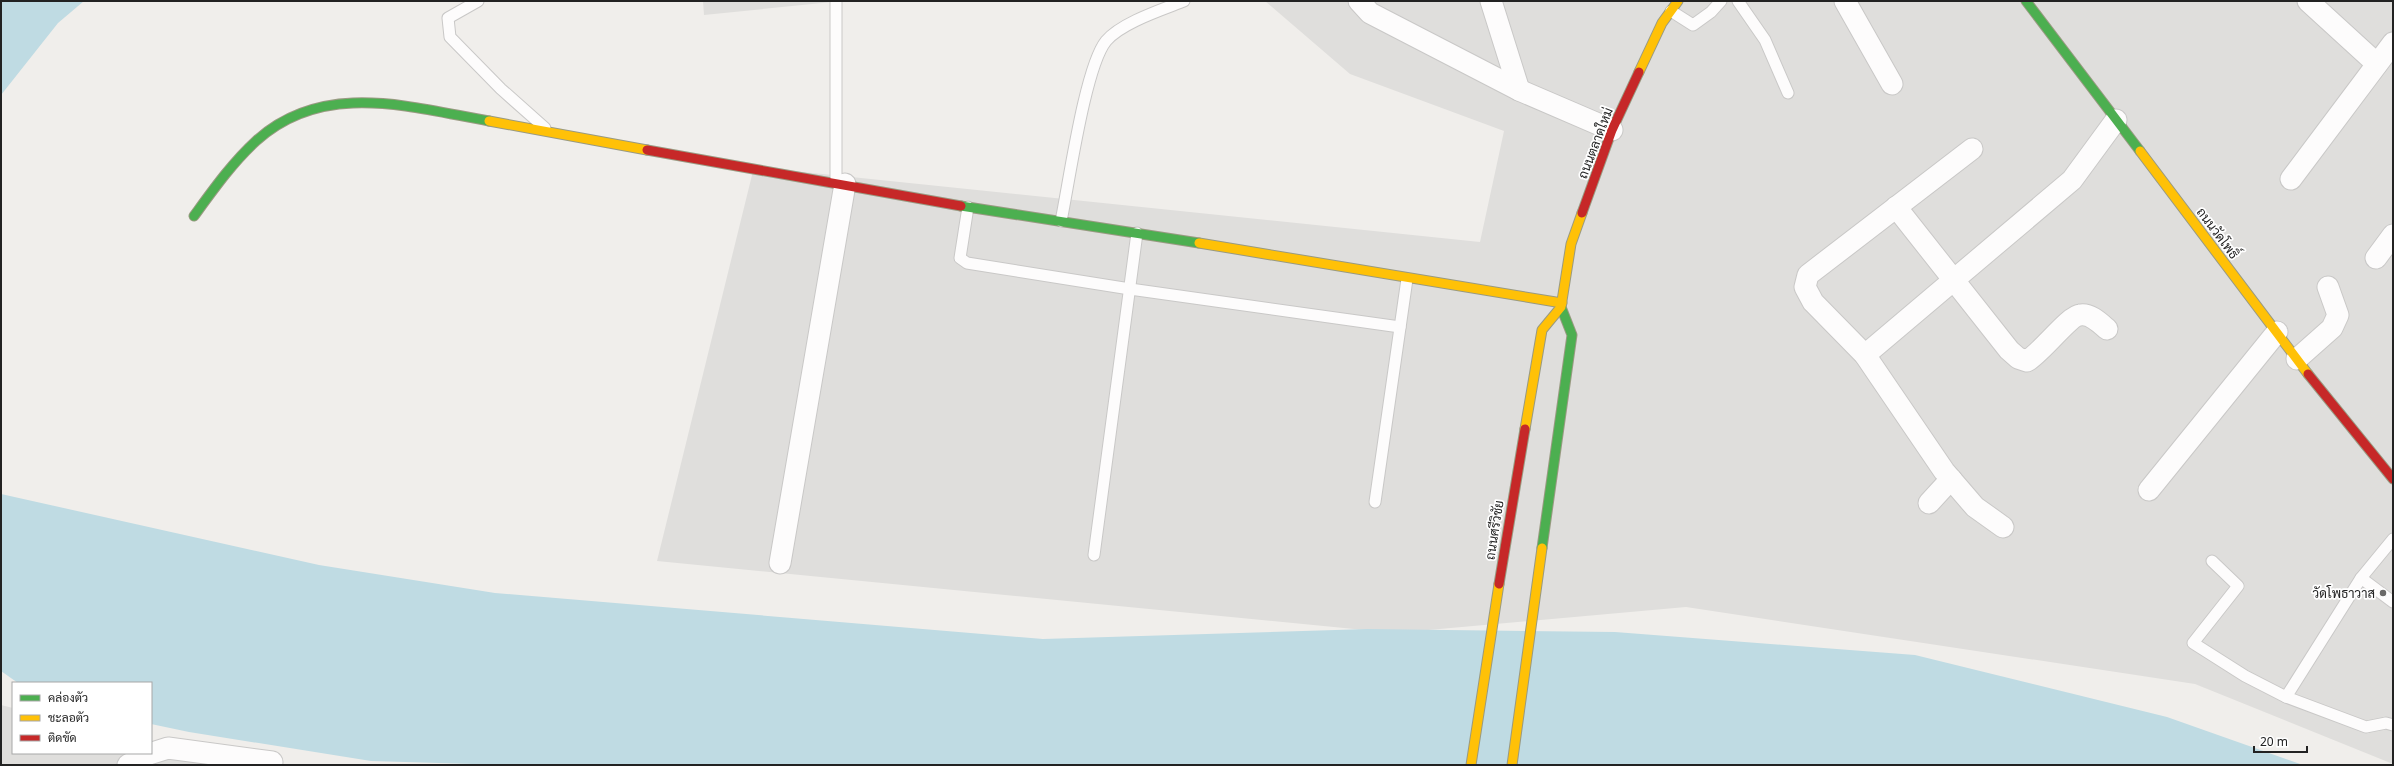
<svg xmlns="http://www.w3.org/2000/svg" width="2394" height="766" font-family="'Noto Sans',Sarabun,sans-serif">
<rect width="100%" height="100%" fill="#f0eeeb"/>
<g fill="#dfdedc">
<path d="M 703,1 L 842,1 L 704,15 Z"/>
<path d="M 1265,1 L 2393,1 L 2393,764 L 2195,684 L 1686,607 L 1395,633 L 657,561 L 754,167 L 1480,242 L 1504,131 L 1350,74 Z"/>
<path d="M 1,705 L 13,708 L 13,753 L 151,753 L 240,765 L 1,765 Z"/>
</g>
<g fill="#bfdbe3">
<path d="M 1,1 L 84,1 L 58,23 L 1,95 Z"/>
<path d="M 1,494 L 319,565 L 495,593 L 1043,639 L 1368,629 L 1615,632 L 1915,655 L 2167,717 L 2303,765 L 506,765 L 371,761 L 189,732 L 151,724 L 151,683 L 18,683 L 1,671 Z"/>
</g>
<g fill="none" stroke-linecap="round" stroke-linejoin="round">
<defs>
<g id="lane">
<path d="M 478,1 L 448,18 L 450,37 L 501,89 L 545,128"/>
<path d="M 1738,1 L 1765,40 L 1788,93"/>
<path d="M 1671,11 L 1693,25 L 1711,12 L 1721,1"/>
<path d="M 836,182 L 836,1"/>
<path d="M 968,207 L 960,258 L 967,263 L 1130,289 L 1400,327"/>
<path d="M 1061,221 C 1069,183 1085,67 1106,41 C 1121,23 1161,10 1184,1"/>
<path d="M 1375,502 L 1407,279"/>
<path d="M 2393,539 L 2361,578 L 2286,697 L 2366,727 L 2386,723 L 2393,725"/>
<path d="M 1094,555 L 1137,233"/>
<path d="M 2212,561 L 2238,586 L 2193,643 L 2245,676 L 2286,697"/>
<path d="M 2361,578 L 2393,602"/>
</g>
<g id="street">
<path d="M 1359,1 L 1370,13 L 1519,90 L 1612,130"/>
<path d="M 1491,1 L 1519,90"/>
<path d="M 1845,1 L 1892,84"/>
<path d="M 2308,1 L 2377,64"/>
<path d="M 1972,149 L 1808,275 L 1805,287 L 1813,302 L 1865,355 L 1944,471 L 1975,507 L 2003,527"/>
<path d="M 2291,179 L 2393,43"/>
<path d="M 1896,207 L 2009,350 L 2018,358 L 2027,361 C 2042,352 2069,316 2080,315 C 2090,313 2100,323 2107,329"/>
<path d="M 2376,258 L 2393,235"/>
<path d="M 1865,355 L 2072,180 L 2116,120"/>
<path d="M 2297,359 L 2332,328 L 2338,315 L 2328,287"/>
<path d="M 2149,490 L 2277,332"/>
<path d="M 1929,503 L 1951,479"/>
<path d="M 780,563 L 845,184"/>
<path d="M 128,765 L 146,755 L 168,748 L 272,762"/>
</g>
<g id="fast">
<path d="M 2026,1 L 2140,151"/>
<path d="M 961,206 L 1199,243"/>
<path d="M 194,216 C 213,190 232,163 256,141 C 323,80 409,107 489,121"/>
<path d="M 1542,548 L 1572,335 L 1561,307"/>
</g>
<g id="slow">
<path d="M 1639,72 L 1662,23 L 1678,1"/>
<path d="M 489,121 L 647,150"/>
<path d="M 2140,151 L 2308,374"/>
<path d="M 1199,243 L 1562,303"/>
<path d="M 1525,429 L 1542,330 L 1561,307 L 1571,244 L 1582,213"/>
<path d="M 1471,765 L 1499,584"/>
<path d="M 1512,765 L 1542,548"/>
</g>
<g id="jam">
<path d="M 647,150 L 961,206"/>
<path d="M 1582,213 L 1612,130 L 1639,72"/>
<path d="M 2308,374 L 2393,479"/>
<path d="M 1499,584 L 1525,429"/>
</g>
</defs>
<use href="#lane" stroke="#c9c8c7" stroke-width="13"/>
<use href="#street" stroke="#c9c8c7" stroke-width="23"/>
<use href="#fast" stroke="#999a82" stroke-width="11"/>
<use href="#slow" stroke="#999a82" stroke-width="11"/>
<use href="#jam" stroke="#999a82" stroke-width="11"/>
<use href="#lane" stroke="#fdfcfc" stroke-width="11"/>
<use href="#street" stroke="#fdfcfc" stroke-width="21"/>
<use href="#fast" stroke="#4caf50" stroke-width="9"/>
<use href="#slow" stroke="#ffc107" stroke-width="9"/>
<use href="#jam" stroke="#c62828" stroke-width="9"/>
</g>
<circle fill="#6a6968" stroke="#fff" stroke-width="1.5" cx="2383" cy="593" r="4"/>
<g text-anchor="middle" dominant-baseline="central" stroke-width="3.5" stroke-linejoin="round" paint-order="stroke">
<g font-size="13" fill="#222" stroke="#fff">
<text transform="translate(1595 143) rotate(-69)">ถนนตลาดใหม่</text>
<text transform="translate(2218 233) rotate(53)">ถนนวัดโพธิ์</text>
<text transform="translate(1494 530) rotate(-81)">ถนนศรีวิชัย</text>
</g>
<g font-size="13" fill="#222" stroke="#fff" text-anchor="end">
<text x="2375" y="593">วัดโพธาวาส</text>
</g>
</g>
<rect width="2394" height="766" fill="none" stroke="#222222" stroke-width="4"/>
<rect x="12" y="682" width="140" height="72" fill="#ffffff" stroke="#a7a7a7"/>
<rect x="20" y="695" width="20" height="6" fill="#4caf50" stroke="#a7a7a7"/>
<text x="48" y="702" font-size="12" fill="#222222">คล่องตัว</text>
<rect x="20" y="715" width="20" height="6" fill="#ffc107" stroke="#a7a7a7"/>
<text x="48" y="722" font-size="12" fill="#222222">ชะลอตัว</text>
<rect x="20" y="735" width="20" height="6" fill="#c62828" stroke="#a7a7a7"/>
<text x="48" y="742" font-size="12" fill="#222222">ติดขัด</text>
<path d="M2254 746v6h53v-6" fill="none" stroke="#222222" stroke-width="2"/>
<text x="2260" y="746" font-size="12" fill="#222222" stroke="#ffffff" stroke-width="3" paint-order="stroke">20 m</text>
</svg>
